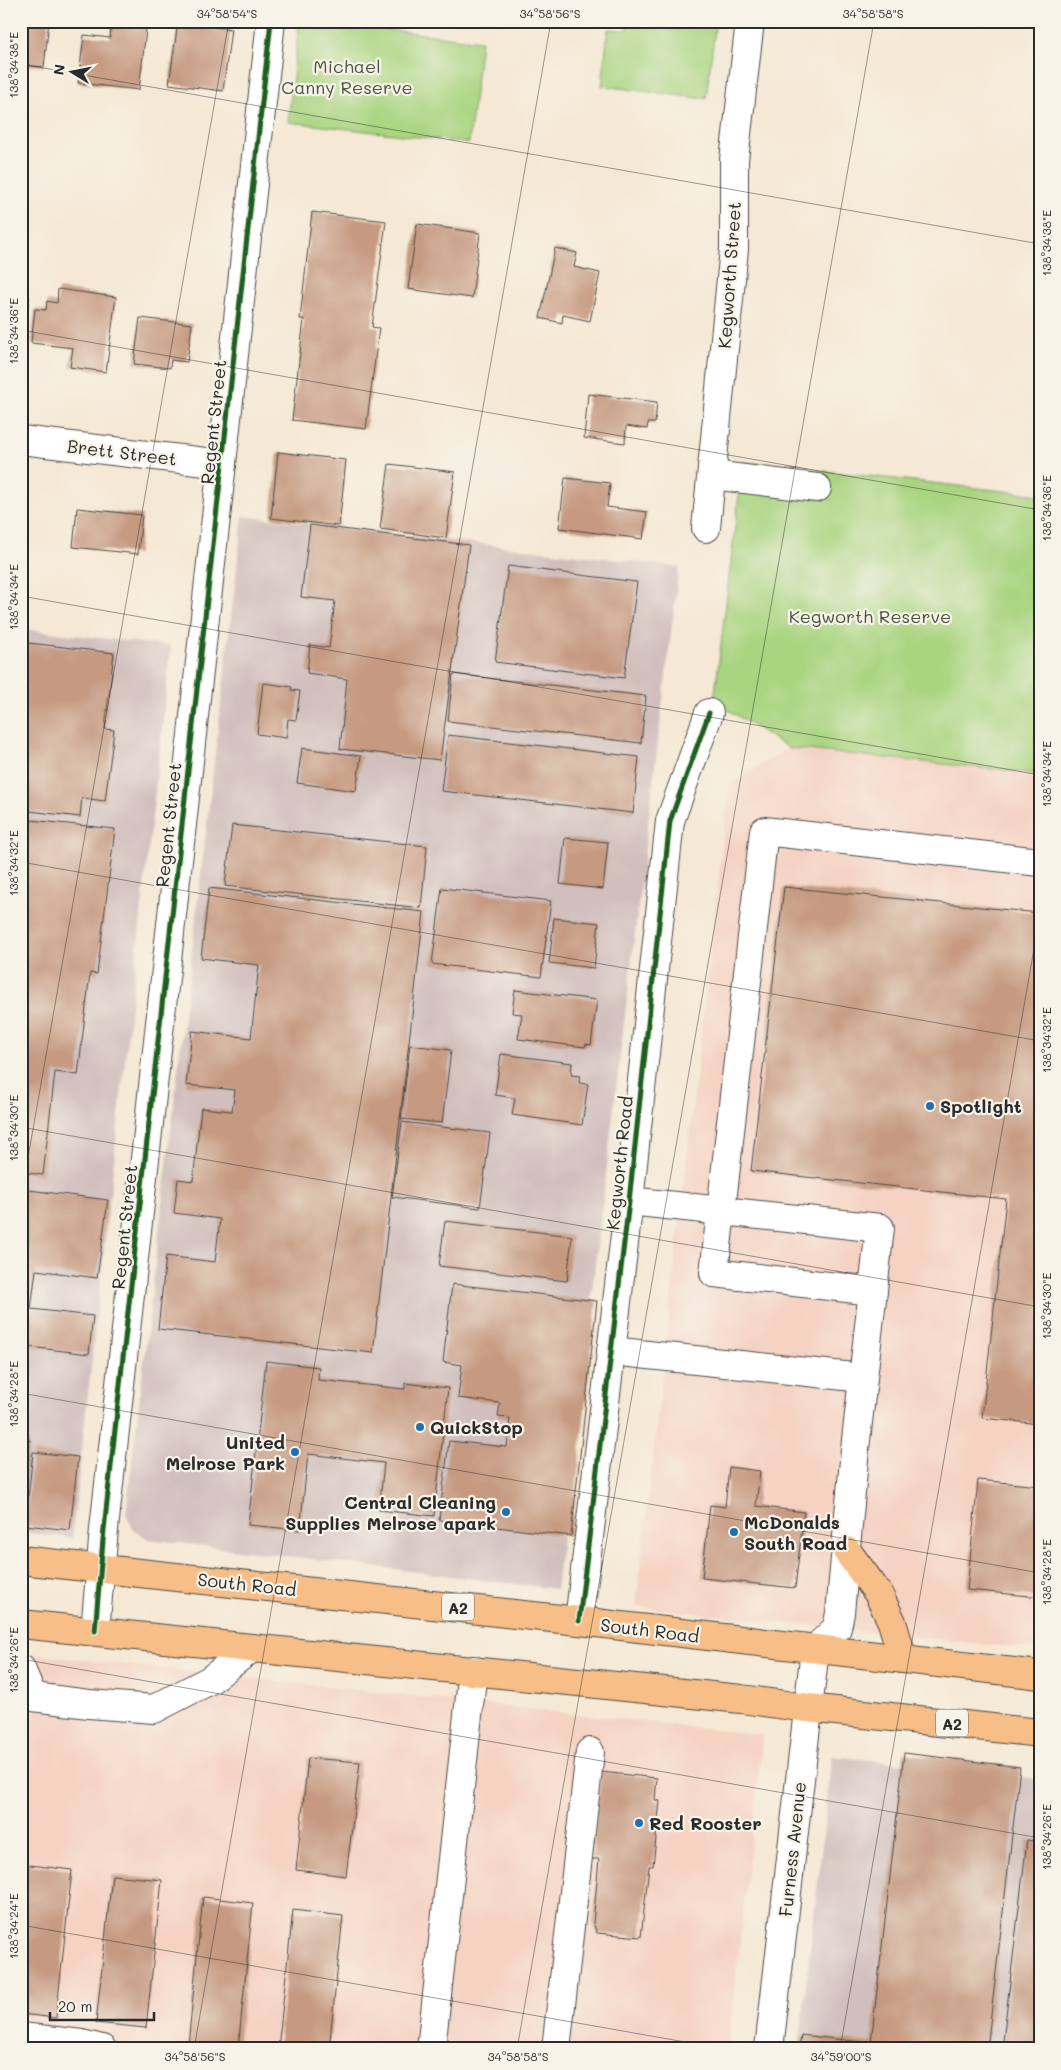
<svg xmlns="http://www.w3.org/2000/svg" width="1061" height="2070" font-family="Mali,sans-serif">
<rect width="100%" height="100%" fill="#f7f3e8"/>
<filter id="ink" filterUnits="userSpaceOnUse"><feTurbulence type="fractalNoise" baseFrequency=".02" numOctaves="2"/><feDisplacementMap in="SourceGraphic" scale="10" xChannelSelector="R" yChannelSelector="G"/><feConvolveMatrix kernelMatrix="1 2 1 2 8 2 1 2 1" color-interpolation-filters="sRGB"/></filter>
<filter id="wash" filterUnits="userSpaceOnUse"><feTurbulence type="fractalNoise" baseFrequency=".0096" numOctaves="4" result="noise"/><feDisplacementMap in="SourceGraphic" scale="20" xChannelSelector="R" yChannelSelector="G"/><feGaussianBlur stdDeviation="1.12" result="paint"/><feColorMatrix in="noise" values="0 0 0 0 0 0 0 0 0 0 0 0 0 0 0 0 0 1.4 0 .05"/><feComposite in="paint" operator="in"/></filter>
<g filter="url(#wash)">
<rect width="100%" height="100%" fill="#f5e8d4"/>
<g fill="#f5d2c2">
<path d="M 788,748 L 1040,774 L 1040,1650 L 636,1607 L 729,786 Z"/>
<path d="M 21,1653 L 763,1735 L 728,2049 L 21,2049 Z"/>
</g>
<g fill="#d1bfbd">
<path d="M 243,516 L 679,567 L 556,1589 L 148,1539 L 133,1529 L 126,1513 Z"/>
<path d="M 21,629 L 171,646 L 72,1538 L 21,1532 Z"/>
<path d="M 832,1756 L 1040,1779 L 1040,2049 L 799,2049 Z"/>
</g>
<g fill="#a9d480" stroke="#6a8056">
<path d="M 299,21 L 317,21 L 481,41 L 469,143 L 288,122 Z"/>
<path d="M 628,21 L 716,21 L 706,99 L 602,86 L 608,29 L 627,30 Z"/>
<path d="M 743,462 L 1040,495 L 1040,774 L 788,748 L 714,701 Z"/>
</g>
<g id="blocks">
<g fill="#c69a81">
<path d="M 21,21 L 49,21 L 44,67 L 21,65 Z"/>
<path d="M 112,21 L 147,21 L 139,90 L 78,83 L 84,35 L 110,38 Z"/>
<path d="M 178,22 L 231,29 L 223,91 L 169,84 Z"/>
<path d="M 312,212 L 386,221 L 372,327 L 379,328 L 366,429 L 292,420 L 304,319 L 300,319 Z"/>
<path d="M 417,224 L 480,233 L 472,298 L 408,289 Z"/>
<path d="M 555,248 L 577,253 L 574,267 L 600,273 L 590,321 L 563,315 L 562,323 L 540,318 Z"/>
<path d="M 58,289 L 116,297 L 106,372 L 70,367 L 73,348 L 31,343 L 35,309 L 46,310 L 47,301 L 57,303 Z"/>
<path d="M 21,297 L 29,298 L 22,351 L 21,351 Z"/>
<path d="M 140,318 L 192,324 L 187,362 L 171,360 L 170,368 L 134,364 Z"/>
<path d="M 588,394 L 657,402 L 655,423 L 648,423 L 647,429 L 626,426 L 625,443 L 584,438 Z"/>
<path d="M 278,452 L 346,460 L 339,526 L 271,518 Z"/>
<path d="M 389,464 L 455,472 L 446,538 L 380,529 Z"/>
<path d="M 565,478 L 610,483 L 607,507 L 647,512 L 643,539 L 559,528 Z"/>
<path d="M 77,508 L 142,515 L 138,554 L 73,547 Z"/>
<path d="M 310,525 L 469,545 L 440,760 L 340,749 L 347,679 L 307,673 L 310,645 L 329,648 L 335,601 L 301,597 Z"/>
<path d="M 508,566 L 637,582 L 624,678 L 495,662 Z"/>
<path d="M 21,642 L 114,653 L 105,729 L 114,730 L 105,801 L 82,798 L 80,817 L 21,810 Z"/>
<path d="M 453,674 L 646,696 L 641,743 L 448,721 Z"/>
<path d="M 263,683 L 292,687 L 291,690 L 300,691 L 296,720 L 288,719 L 286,738 L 257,734 Z"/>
<path d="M 448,735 L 639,757 L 633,813 L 441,791 Z"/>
<path d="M 302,748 L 361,756 L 356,791 L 297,783 Z"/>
<path d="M 21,819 L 115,829 L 97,974 L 90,973 L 78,1075 L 55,1072 L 43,1175 L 21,1172 Z"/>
<path d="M 232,825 L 427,846 L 421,908 L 225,886 Z"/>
<path d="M 565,838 L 608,842 L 603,889 L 560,884 Z"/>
<path d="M 784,887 L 1039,913 L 1035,953 L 1040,953 L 1040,1424 L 982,1418 L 1006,1199 L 751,1171 Z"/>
<path d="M 209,888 L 424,912 L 373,1353 L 158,1329 L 166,1256 L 215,1262 L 220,1219 L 174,1213 L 178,1179 L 193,1181 L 201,1108 L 232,1111 L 235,1090 L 186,1085 L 192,1031 L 251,1038 L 259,965 L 201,958 Z"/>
<path d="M 442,888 L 551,901 L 541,977 L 432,964 Z"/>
<path d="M 554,918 L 599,923 L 594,968 L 549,963 Z"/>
<path d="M 515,990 L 597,1000 L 591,1045 L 586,1044 L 585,1047 L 518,1039 L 522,1014 L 512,1013 Z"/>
<path d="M 410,1045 L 451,1050 L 442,1123 L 401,1119 Z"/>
<path d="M 501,1054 L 572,1063 L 571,1075 L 580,1076 L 579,1083 L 588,1084 L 582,1125 L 512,1115 L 515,1098 L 495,1095 Z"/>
<path d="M 402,1122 L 490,1133 L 480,1208 L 392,1197 Z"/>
<path d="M 21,1189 L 108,1200 L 97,1278 L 36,1270 L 31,1309 L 93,1316 L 89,1354 L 21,1346 Z"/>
<path d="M 445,1221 L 572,1236 L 567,1281 L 439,1266 Z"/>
<path d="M 452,1284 L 597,1301 L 571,1536 L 439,1520 L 449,1441 L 507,1447 L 510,1418 L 498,1417 L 500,1403 L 458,1398 L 462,1365 L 443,1362 Z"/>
<path d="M 266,1361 L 319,1367 L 318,1380 L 405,1389 L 405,1383 L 448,1388 L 434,1516 L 379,1510 L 384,1463 L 308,1454 L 300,1530 L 248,1525 Z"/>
<path d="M 21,1439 L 30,1440 L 23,1505 L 21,1505 Z"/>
<path d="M 33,1452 L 78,1457 L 70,1530 L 25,1525 Z"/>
<path d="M 729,1467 L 760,1471 L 756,1506 L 804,1512 L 795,1588 L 702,1578 L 710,1505 L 725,1507 Z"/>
<path d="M 978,1480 L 1040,1486 L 1040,1597 L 967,1590 Z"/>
<path d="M 904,1753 L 1020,1767 L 987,2049 L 799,2049 L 801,2035 L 871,2043 Z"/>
<path d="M 308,1758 L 360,1762 L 346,1876 L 296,1870 Z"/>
<path d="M 601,1772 L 657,1778 L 655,1800 L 660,1801 L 653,1866 L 649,1866 L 641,1937 L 597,1933 L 593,1923 L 599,1859 L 592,1859 Z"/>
<path d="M 1027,1840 L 1040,1842 L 1040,2049 L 1002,2049 Z"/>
<path d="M 22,1864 L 72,1870 L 56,2018 L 21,2014 Z"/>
<path d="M 112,1875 L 162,1880 L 146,2028 L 96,2023 Z"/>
<path d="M 203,1897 L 253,1903 L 238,2049 L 188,2045 Z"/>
<path d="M 293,1910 L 343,1916 L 329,2049 L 278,2049 Z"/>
</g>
</g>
</g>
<g filter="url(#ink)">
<use href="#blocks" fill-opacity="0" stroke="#494744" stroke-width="1"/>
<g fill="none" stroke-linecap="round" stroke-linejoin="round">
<defs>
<g id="minor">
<path d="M 21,440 L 222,464"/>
<path d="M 712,475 L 817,488"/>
<path d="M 706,528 L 734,249 L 734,160 L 750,21"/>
<path d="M 629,1201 L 880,1228 L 855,1449 L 840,1613 L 837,1628 L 815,1649 L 769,2049"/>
<path d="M 873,1291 L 714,1273 L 764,831 L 1040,862"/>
<path d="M 611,1351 L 863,1378"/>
<path d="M 579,1621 L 629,1201 L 670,821 L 709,713"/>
<path d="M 95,1631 L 104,1529 L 271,21"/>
<path d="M 21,1669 L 33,1697 L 89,1704 L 154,1709 L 210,1680 L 252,1648"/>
<path d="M 21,2037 L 82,2044 L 102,2049"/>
<path d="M 431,2049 L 473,1670"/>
<path d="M 556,2049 L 590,1752"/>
</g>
<g id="highway">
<path d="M 847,1551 L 878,1593 L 892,1622 L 903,1659"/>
<path d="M 21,1560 L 579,1621 L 1040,1675"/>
<path d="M 21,1624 L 741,1699 L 808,1708 L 1040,1733"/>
</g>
</defs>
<use href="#minor" stroke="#494744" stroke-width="30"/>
<use href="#highway" stroke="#494744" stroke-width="30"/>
<use href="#minor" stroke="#fff" stroke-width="28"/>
<use href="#highway" stroke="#f7be87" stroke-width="28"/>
<defs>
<g id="cycleway">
<path d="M 579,1621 L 629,1201 L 670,821 L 709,713"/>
<path d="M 95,1631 L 104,1529 L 271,21"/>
</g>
</defs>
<use href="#cycleway" stroke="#f7f3e8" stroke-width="8"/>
<use href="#cycleway" stroke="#1b5e20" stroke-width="5"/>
</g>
</g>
<path fill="none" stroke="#2b2b2b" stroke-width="1" stroke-opacity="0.45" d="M 21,64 L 1040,244M 21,330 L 1040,510M 21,596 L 1040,775M 21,862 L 1040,1041M 21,1127 L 1040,1307M 21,1197 L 229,21M 21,1393 L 1040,1573M 21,1659 L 1040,1838M 21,1925 L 725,2049M 194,2049 L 551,21M 517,2049 L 874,21M 840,2049 L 1040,915"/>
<g fill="#1f6fb2" stroke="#f7f3e8" stroke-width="2">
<circle cx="930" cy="1106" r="5"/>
<circle cx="420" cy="1427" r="5"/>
<circle cx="295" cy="1452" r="5"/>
<circle cx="506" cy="1512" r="5"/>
<circle cx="734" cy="1532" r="5"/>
<circle cx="639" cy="1823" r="5"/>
</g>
<g text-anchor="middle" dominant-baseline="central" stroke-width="4.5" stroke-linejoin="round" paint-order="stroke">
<g fill="#f7f3e8" stroke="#686764" stroke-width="1">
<rect x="442" y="1593.5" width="32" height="27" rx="4"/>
<rect x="936" y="1709.5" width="32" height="27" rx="4"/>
</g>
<g font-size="16" font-weight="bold" fill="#2b2b2b">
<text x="458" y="1607">A2</text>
<text x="952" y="1723">A2</text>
</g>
<g font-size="18" fill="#4a5540" stroke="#f7f3e8">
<text x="347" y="66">Michael<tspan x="347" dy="21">Canny Reserve</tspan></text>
<text x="870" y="616">Kegworth Reserve</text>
</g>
<g font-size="18" fill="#2b2b2b" stroke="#f7f3e8">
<text transform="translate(729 275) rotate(-86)">Kegworth Street</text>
<text transform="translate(213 422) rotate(-84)">Regent Street</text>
<text transform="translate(122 452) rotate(7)">Brett Street</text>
<text transform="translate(168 825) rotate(-84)">Regent Street</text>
<text transform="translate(619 1163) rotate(-84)">Kegworth Road</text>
<text transform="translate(124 1227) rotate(-84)">Regent Street</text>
<text transform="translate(247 1584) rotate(6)">South Road</text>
<text transform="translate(650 1630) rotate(7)">South Road</text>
<text transform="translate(792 1849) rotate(-84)">Furness Avenue</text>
</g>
<g font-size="18" font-weight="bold" fill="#2b2b2b" stroke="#f7f3e8" text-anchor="start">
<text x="940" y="1106">Spotlight</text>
<text x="430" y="1427">QuickStop</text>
<text x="285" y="1442" text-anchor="end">United<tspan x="285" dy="21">Melrose Park</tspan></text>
<text x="496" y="1502" text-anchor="end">Central Cleaning<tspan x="496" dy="21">Supplies Melrose apark</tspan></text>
<text x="744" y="1522">McDonalds<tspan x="744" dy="21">South Road</tspan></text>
<text x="649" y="1823">Red Rooster</text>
</g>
</g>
<rect width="1061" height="2070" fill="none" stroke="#f7f3e8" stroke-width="55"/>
<g transform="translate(72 72) rotate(280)" stroke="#f7f3e8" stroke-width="4" paint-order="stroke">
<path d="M0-4L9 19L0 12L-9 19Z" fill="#2b2b2b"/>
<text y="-8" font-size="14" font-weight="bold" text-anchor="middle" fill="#2b2b2b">N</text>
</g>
<path d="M50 2012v8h104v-8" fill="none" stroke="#2b2b2b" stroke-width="2.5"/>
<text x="58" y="2012" font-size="15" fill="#2b2b2b" stroke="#f7f3e8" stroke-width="4" paint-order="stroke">20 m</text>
<rect x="28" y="28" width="1006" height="2014" fill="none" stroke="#2b2b2b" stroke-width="2"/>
<g font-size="12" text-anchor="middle" fill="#2b2b2b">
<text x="227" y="18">34°58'54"S</text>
<text x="550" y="18">34°58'56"S</text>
<text x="873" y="18">34°58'58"S</text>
<text transform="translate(14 65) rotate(-90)" y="4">138°34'38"E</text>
<text transform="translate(1047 243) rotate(-90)" y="4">138°34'38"E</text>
<text transform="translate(14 331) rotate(-90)" y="4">138°34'36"E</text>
<text transform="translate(1047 508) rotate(-90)" y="4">138°34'36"E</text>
<text transform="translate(14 597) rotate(-90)" y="4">138°34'34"E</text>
<text transform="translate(1047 774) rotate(-90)" y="4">138°34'34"E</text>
<text transform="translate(14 863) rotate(-90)" y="4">138°34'32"E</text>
<text transform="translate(1047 1040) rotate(-90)" y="4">138°34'32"E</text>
<text transform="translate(14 1128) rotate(-90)" y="4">138°34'30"E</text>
<text transform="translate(1047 1306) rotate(-90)" y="4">138°34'30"E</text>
<text transform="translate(14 1394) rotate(-90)" y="4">138°34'28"E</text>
<text transform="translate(1047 1572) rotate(-90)" y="4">138°34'28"E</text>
<text transform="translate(14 1660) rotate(-90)" y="4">138°34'26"E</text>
<text transform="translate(1047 1837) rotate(-90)" y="4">138°34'26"E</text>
<text transform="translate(14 1926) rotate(-90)" y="4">138°34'24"E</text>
<text x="195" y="2061">34°58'56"S</text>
<text x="518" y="2061">34°58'58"S</text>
<text x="841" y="2061">34°59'00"S</text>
</g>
</svg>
